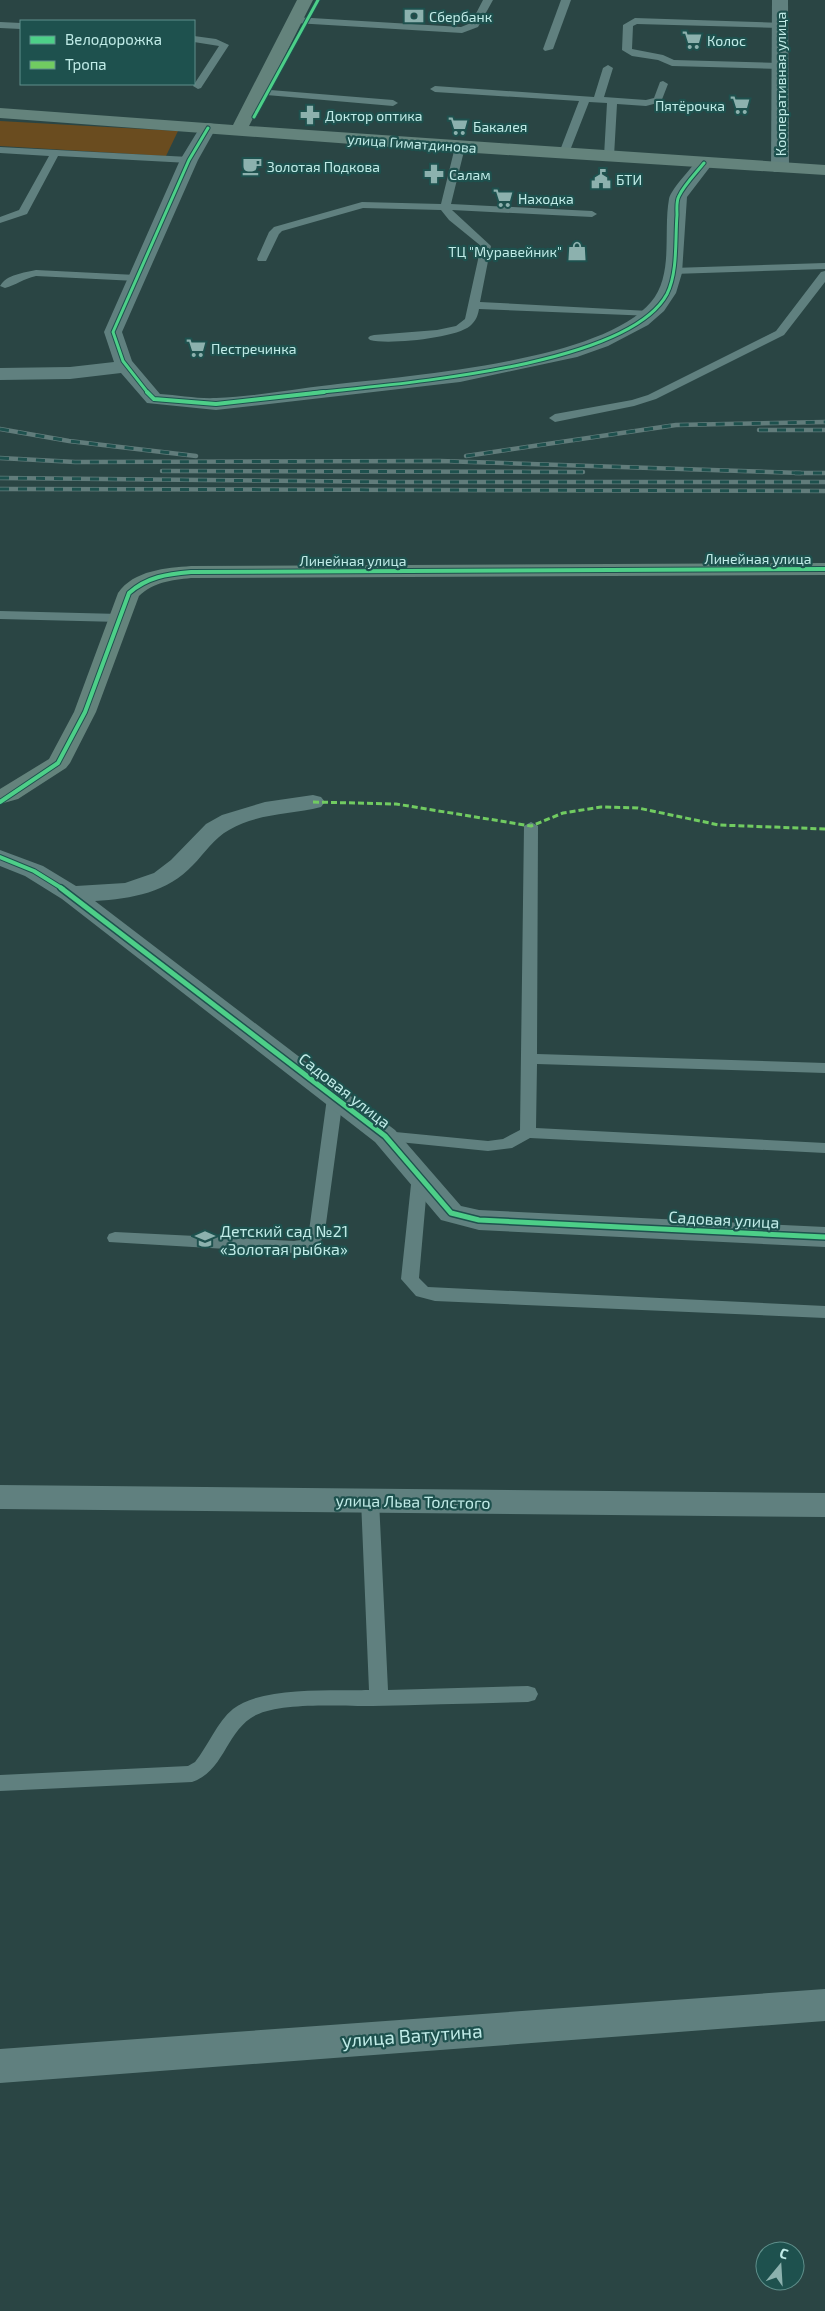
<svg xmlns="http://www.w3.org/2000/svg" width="825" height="2311" font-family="'Exo 2',sans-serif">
<rect width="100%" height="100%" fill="#2a4544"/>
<path fill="#6a4c1f" d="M 0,121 L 178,131 L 166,156 L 0,146 Z"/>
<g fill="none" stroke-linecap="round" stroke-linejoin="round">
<g fill="#60807f" fill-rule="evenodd">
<path d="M 483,0 L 493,0 L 478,27 L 462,33 L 295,23 L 290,20 L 295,17 L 461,27 L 471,23 Z"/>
<path d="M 561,0 L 571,0 L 553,49 L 545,51 L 543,49 Z"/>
<path d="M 635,18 L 783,23 L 783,27 L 780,28 L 637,24 L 633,26 L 632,49 L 663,55 L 674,60 L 780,63 L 785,66 L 780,69 L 672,66 L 658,60 L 632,56 L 622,50 L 623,25 Z"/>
<path d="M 0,22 L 21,23 L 21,29 L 0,28 Z"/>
<path d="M 194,36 L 216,39 L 229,45 L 201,88 L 198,89 L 193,86 L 219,46 L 194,42 Z"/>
<path d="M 608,65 L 613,68 L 604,97 L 646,100 L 654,98 L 660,82 L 663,81 L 668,84 L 661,102 L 646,106 L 617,104 L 614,156 L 609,159 L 604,156 L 607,103 L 589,102 L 569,153 L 564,156 L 559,153 L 579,101 L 435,92 L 430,89 L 435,86 L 594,97 L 603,68 Z"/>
<path d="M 258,89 L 393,100 L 398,103 L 393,106 L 255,94 L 255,90 Z"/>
<path d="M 460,144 L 465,147 L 451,204 L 592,211 L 597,214 L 592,217 L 452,210 L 491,246 L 480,302 L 649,311 L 653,312 L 655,314 L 653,316 L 479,309 C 478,315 476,321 470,326 C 456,338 388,345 370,340 L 368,338 L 370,336 L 374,335 L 437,330 L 456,326 L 465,319 L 481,246 L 449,220 L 441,210 L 363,208 L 282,231 L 279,234 L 266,261 L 258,261 L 257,259 L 269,232 L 274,227 L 362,202 L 441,204 L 455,147 Z"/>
<path d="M 0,147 L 189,157 L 194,160 L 189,163 L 58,156 L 27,214 L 0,223 L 0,217 L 19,210 L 49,156 L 0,153 Z"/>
<path d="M 825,263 L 825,269 L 673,274 L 668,271 L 673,268 Z"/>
<path d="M 36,270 L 136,275 L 141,278 L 136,281 L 36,276 C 23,279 16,285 5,288 L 0,286 C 7,274 24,273 36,270 Z"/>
<path d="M 825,271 L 825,282 L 784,335 L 656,399 L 634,406 L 555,422 L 549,418 L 555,414 L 632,400 L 648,395 L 776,331 L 821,272 Z"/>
<path d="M 0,611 L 120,614 L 126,618 L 120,622 L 0,619 Z"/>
<path d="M 531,822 L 538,826 L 537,1054 L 825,1063 L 825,1073 L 537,1064 L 536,1128 L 825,1143 L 825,1153 L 530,1138 L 512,1148 L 488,1151 L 379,1140 L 377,1136 L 379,1132 L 385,1131 L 488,1141 L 503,1139 L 520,1130 L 524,826 Z"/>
<path d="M 335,1093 L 341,1094 L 343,1098 L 325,1231 C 321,1248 310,1250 294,1253 L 109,1242 L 107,1238 L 109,1234 L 115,1232 L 294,1241 C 302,1240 307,1239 309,1231 L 327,1098 L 329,1094 Z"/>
<path d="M 420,1169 L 426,1171 L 428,1175 L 419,1278 L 428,1287 L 825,1306 L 825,1318 L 435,1301 L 416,1296 L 401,1279 L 412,1175 L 414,1171 Z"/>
<path d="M 370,1493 L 376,1495 L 379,1500 L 388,1690 L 528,1686 L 535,1688 L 538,1694 L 535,1700 L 528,1702 C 476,1703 424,1705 372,1706 C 342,1706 282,1702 256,1715 C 226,1730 225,1771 192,1782 L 0,1791 L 0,1775 L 188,1766 L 195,1762 C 208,1746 217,1722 233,1709 C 262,1686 333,1691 369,1690 L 361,1500 L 364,1495 Z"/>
</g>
<g fill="#60807f" fill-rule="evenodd">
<path d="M 772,0 L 788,0 L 789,168 L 786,172 L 774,172 L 771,168 Z"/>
<path d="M 208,123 L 214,124 L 216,128 L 198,160 L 122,332 L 132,361 L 160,394 C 178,395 198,399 216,398 C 254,397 292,389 330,385 C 407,376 601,362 651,302 C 674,275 663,232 669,199 C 671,189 691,169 698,159 L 710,159 L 713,163 L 687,197 L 682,273 L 676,293 L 664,311 L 648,325 L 608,346 L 577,357 L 460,382 L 216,410 L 147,403 L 121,373 L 70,379 L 0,380 L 0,368 L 70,367 L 114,362 L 104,332 L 180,160 L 202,124 Z"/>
<path d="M 313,795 L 321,797 L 325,802 L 321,807 C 290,815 257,813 229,830 C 214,838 205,853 193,865 C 168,892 132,899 95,901 L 395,1130 L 461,1206 L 479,1210 L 825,1227 L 825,1247 L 479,1230 L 441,1220 L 375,1142 L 62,899 L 25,876 L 0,866 L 0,850 L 43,866 L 76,886 L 125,883 L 154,873 L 171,860 L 206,824 L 222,815 L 265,802 Z"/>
<path d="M 0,1485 L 825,1493 L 825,1517 L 0,1509 Z"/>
<path d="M 825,1989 L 825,2021 L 0,2083 L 0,2049 Z"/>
</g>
<g fill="#64837c" fill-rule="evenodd">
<path d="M 297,0 L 313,0 L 249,126 L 825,165 L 825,175 L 460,152 L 0,118 L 0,108 L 233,125 Z"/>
<path d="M 825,563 L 825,575 L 191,578 C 171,580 154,582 139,596 L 96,712 L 70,763 L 66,768 L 18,799 L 0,804 L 0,789 L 49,759 L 74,712 L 118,593 C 134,570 166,568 191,566 Z"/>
</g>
<defs>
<g id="rail">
<path d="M 0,429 L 69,441 L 196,456"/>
<path d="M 759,430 L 825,430"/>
<path d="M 466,456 L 676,425 L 825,422"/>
<path d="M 0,458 L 75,462 L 440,461 L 801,473"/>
<path d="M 162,471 L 583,472"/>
<path d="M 795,473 L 825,473"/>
<path d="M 0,478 L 394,482 L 825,482"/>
<path d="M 0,489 L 825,491"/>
</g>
</defs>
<use href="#rail" stroke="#617c7b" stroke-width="4.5"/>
<use href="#rail" stroke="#1e514e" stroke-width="3" stroke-dasharray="9" stroke-linecap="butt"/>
<path stroke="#71cb61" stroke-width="3" stroke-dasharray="6 3" stroke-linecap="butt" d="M 313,802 L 396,804 L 531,826 L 563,813 L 601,807 L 638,808 L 719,825 L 825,829"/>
<defs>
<g id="cycleway-far2">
<path d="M 254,117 L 318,0"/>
<path d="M 148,393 L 123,361 L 113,332 L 189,160 L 208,128"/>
<path d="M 313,393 C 392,384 627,368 667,294 C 678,272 675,239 677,215 C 677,209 676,201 679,196 C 684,185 696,173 704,163"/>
</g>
<g id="cycleway-far1">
<path d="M 147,392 L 154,399 L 216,404 L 324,392"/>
<path d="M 0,802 L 58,763 L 85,712 L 129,593 C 147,577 167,574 191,572 L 825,569"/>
<path d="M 0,857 L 34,871 L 63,889"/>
</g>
<path id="cycleway" d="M 61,888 L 385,1136 L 451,1213 L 479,1220 L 825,1237"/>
</defs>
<use href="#cycleway-far2" stroke="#1e514e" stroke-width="5"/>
<use href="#cycleway-far1" stroke="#1e514e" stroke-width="6"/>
<use href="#cycleway" stroke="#1e514e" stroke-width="8"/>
<use href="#cycleway-far2" stroke="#4dcf88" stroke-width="3"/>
<use href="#cycleway-far1" stroke="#4dcf88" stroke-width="4"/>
<use href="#cycleway" stroke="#4dcf88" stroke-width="5"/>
</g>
<defs>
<symbol id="bank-bare" viewBox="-9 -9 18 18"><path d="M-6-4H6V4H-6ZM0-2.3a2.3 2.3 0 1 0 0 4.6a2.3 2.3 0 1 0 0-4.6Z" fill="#8cb1ae" stroke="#1e514e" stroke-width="2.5" paint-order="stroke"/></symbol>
<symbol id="supermarket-bare" viewBox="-9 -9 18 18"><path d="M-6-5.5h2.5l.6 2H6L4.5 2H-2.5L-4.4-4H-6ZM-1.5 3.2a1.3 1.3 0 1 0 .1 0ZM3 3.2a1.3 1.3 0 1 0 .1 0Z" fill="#8cb1ae" stroke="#1e514e" stroke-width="2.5" paint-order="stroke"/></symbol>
<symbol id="pharmacy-bare" viewBox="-9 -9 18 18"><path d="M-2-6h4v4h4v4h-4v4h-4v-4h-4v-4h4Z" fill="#8cb1ae" stroke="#1e514e" stroke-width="2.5" paint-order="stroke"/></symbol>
<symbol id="cafe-bare" viewBox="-9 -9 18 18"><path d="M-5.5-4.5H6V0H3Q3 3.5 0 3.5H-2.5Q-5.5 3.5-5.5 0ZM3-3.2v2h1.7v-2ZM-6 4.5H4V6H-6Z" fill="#8cb1ae" stroke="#1e514e" stroke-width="2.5" paint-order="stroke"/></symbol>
<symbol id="civic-bare" viewBox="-9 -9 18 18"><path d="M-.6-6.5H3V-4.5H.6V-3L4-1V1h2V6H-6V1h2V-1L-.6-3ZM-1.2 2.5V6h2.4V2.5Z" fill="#8cb1ae" stroke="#1e514e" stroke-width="2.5" paint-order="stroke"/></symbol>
<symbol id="shop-bare" viewBox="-9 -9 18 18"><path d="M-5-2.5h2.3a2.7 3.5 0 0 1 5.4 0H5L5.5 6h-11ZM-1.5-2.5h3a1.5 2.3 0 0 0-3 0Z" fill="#8cb1ae" stroke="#1e514e" stroke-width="2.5" paint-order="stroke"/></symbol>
<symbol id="school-bare" viewBox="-9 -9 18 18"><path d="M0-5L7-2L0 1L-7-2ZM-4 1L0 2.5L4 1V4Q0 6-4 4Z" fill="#8cb1ae" stroke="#1e514e" stroke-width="2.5" paint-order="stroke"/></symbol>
</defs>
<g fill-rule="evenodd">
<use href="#bank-bare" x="400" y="2" width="28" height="28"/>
<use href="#supermarket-bare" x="678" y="26" width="28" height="28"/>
<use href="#supermarket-bare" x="726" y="91" width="28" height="28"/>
<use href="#pharmacy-bare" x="296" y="101" width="28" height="28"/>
<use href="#supermarket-bare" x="444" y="112" width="28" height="28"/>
<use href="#cafe-bare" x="238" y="152" width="28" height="28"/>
<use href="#pharmacy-bare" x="420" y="160" width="28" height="28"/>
<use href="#civic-bare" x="587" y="165" width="28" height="28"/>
<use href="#supermarket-bare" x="489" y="184" width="28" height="28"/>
<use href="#shop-bare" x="563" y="237" width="28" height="28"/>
<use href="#supermarket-bare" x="182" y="334" width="28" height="28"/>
<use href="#school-bare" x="191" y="1225" width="28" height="28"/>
</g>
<g text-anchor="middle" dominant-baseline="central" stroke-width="4.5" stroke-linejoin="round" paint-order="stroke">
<g font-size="14" fill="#c0ebe7" stroke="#1e514e" text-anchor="start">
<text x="429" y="16">Сбербанк</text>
<text x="707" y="40">Колос</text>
<text x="725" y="105" text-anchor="end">Пятёрочка</text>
<text x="325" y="115">Доктор оптика</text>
<text x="473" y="126">Бакалея</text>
<text x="267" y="166">Золотая Подкова</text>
<text x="449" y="174">Салам</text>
<text x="616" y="179">БТИ</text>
<text x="518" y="198">Находка</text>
<text x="562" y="251" text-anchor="end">ТЦ "Муравейник"</text>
<text x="211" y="348">Пестречинка</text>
</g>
<g font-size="14" fill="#c0ebe7" stroke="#1e514e">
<text transform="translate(780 84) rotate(-90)">Кооперативная улица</text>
<text transform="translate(412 143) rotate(4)">улица Гиматдинова</text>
<text x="758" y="558">Линейная улица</text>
<text x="353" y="560">Линейная улица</text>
</g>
<g font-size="16" fill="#c0ebe7" stroke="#1e514e">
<text transform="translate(345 1090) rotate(38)">Садовая улица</text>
<text transform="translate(724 1219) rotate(3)">Садовая улица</text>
<text transform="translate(413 1501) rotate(1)">улица Льва Толстого</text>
</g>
<g font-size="16" fill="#c0ebe7" stroke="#1e514e" text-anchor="start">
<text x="220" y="1230">Детский сад №21<tspan x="220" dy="18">«Золотая рыбка»</tspan></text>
</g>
<g font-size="19" fill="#c0ebe7" stroke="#1e514e">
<text transform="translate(412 2035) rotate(-4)">улица Ватутина</text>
</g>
</g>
<rect x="20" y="20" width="175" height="65" fill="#1e514e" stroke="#5f8f8b"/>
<rect x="30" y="36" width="25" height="8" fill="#4dcf88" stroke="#5f8f8b"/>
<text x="65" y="45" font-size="15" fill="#c0ebe7">Велодорожка</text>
<rect x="30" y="61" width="25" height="8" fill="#71cb61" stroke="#5f8f8b"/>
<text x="65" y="70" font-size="15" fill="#c0ebe7">Тропа</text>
<g transform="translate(780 2266) rotate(18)"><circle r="24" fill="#1e514e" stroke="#5f8f8b"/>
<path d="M0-4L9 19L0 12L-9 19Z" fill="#8cb1ae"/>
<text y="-8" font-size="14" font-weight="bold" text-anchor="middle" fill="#c0ebe7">С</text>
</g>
</svg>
